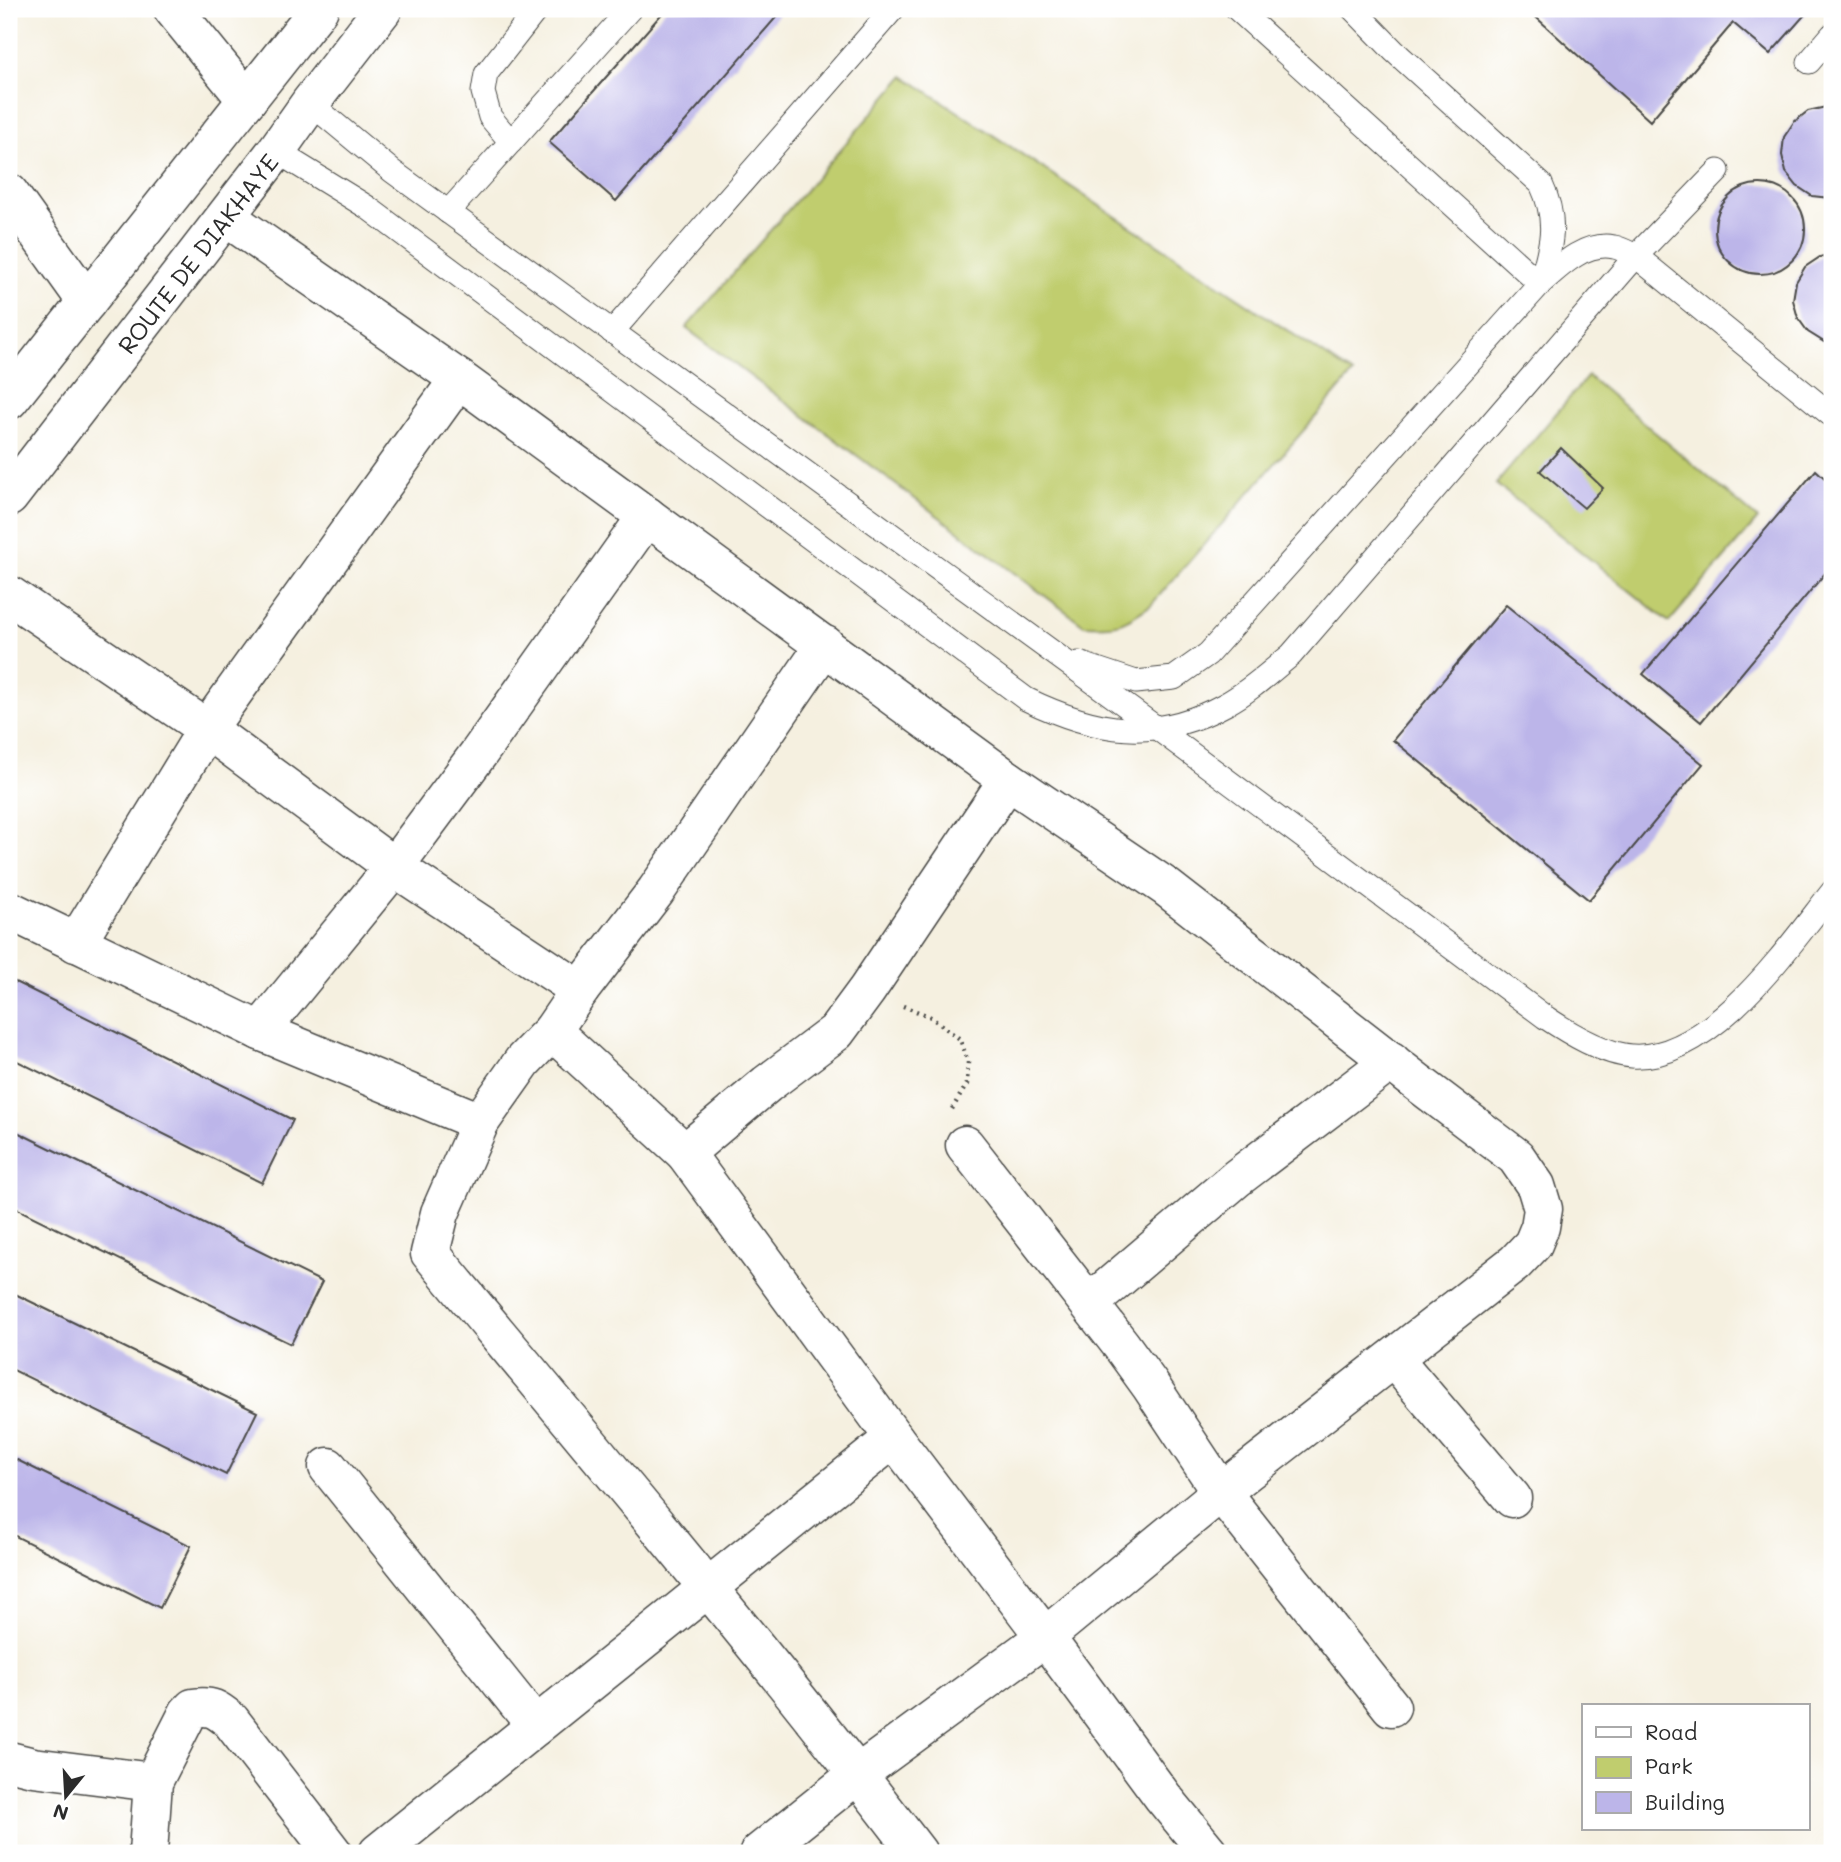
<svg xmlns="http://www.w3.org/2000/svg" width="1841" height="1862" font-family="Mali,sans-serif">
<rect width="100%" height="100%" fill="#fff"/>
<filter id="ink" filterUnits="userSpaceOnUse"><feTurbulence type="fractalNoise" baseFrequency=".0143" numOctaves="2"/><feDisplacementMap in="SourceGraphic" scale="14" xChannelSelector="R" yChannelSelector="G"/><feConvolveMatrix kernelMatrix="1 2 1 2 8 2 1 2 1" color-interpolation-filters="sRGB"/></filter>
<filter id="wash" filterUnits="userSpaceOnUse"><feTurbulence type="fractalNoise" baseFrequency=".00686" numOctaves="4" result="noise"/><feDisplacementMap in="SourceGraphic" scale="28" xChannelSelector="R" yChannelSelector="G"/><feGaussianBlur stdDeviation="1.57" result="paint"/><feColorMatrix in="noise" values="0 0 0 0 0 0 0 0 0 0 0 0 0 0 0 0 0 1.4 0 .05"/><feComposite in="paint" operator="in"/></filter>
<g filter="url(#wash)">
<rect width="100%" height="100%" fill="#f5f0e0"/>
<g fill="#c0cd6e" stroke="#767c4c" stroke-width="2">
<path d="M 904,76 L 1353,374 L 1151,605 C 1123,624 1120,627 1084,625 L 686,328 Z"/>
<path d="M 1588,376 L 1758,519 L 1669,622 L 1496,484 Z"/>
</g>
<g id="blocks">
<g fill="#bcb5e9">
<path d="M 666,9 L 774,9 L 779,14 L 616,201 L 549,142 Z"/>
<path d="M 1527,9 L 1810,9 L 1770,54 L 1733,23 L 1650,121 Z"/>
<path d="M 1826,107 L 1832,108 L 1832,198 L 1830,198 L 1812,196 L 1797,186 L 1786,172 L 1782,155 L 1784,137 L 1794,122 L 1808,111 Z"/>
<circle cx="1760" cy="229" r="45"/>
<path d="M 1832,254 L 1832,343 L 1824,342 L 1808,332 L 1798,318 L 1793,300 L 1796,282 L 1805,267 L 1820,257 Z"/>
<path d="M 1561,448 L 1603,488 L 1584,508 L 1540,471 Z"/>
<path d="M 1816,470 L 1832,485 L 1832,565 L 1701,722 L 1643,674 Z"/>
<path d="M 1506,605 L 1703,764 L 1589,900 L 1393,740 Z"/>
<path d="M 9,979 L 293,1120 L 262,1183 L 9,1057 Z"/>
<path d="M 9,1128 L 322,1282 L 291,1344 L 9,1205 Z"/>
<path d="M 9,1291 L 257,1412 L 226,1475 L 9,1368 Z"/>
<path d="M 9,1456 L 191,1546 L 160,1608 L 9,1533 Z"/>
</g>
</g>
</g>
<g filter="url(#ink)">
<use href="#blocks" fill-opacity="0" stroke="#494946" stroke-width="2"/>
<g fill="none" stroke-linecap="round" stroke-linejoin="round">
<defs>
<g id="service">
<path d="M 1237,9 L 1540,284 C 1551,246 1559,222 1541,184 L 1394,51 L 1353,9"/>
<path d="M 1809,62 L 1832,35"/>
<path d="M 310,103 L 392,171 L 1158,729 L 1545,1017 C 1569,1033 1603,1054 1632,1056 C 1711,1061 1788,947 1832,892"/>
<path d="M 511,142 L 490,117 L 483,92 L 486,74 L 537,9"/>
<path d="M 276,151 L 367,207 L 1026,699 C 1096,733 1155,743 1226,704 C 1250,691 1270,672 1291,655 L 1636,256 L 1718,171"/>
<path d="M 448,212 L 630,9"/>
<path d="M 612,332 L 893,9"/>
<path d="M 1079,663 L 1136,682 L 1174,678 L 1208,654 L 1540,284 C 1560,266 1585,241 1614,247 C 1621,248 1629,253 1636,256 L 1830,414"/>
</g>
<g id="minor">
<path d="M 173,9 L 247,100"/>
<path d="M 9,193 L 87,302"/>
<path d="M 226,217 L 459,379 L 1008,780"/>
<path d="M 9,595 L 207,729 L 394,867 L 580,990"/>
<path d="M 825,645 L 656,891 L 580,990 L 552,1031 L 523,1061 L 480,1122 L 440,1213 L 430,1253 C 595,1451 762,1648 918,1853"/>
<path d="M 9,910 L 260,1031 L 480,1122"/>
<path d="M 76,943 L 207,729 L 459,379"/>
<path d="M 260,1031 L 394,867 L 479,753 L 647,516"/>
<path d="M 552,1031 L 685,1153 L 894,1438 L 1045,1637 L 1163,1797 L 1209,1853"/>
<path d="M 965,1145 L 1121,1345 L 1150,1385 L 1221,1492 L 1391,1707"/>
<path d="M 685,1153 L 767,1084 L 836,1032 L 867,990 L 1008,780 L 1166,887 L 1417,1082 L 1516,1157 L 1536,1186 L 1543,1209 L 1540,1227 L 1533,1244 L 1515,1263 L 1221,1492 L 1045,1637 L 858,1774 L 759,1853"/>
<path d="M 1090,1303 L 1237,1178 L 1391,1061"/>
<path d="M 1394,1359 L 1512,1498"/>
<path d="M 328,1467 L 536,1726"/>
<path d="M 9,1761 L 33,1767 L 153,1782"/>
<path d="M 148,1853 L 153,1782 L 188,1713 L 193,1708 C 211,1705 217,1709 231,1721 L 333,1853"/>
<path d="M 378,1853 L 894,1438"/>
</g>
<g id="primary">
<path d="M 9,400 L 319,9"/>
<path id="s1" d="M 9,497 L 276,151 L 310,103 L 383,9"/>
</g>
</defs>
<use href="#service" stroke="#494946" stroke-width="25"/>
<use href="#minor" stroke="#494946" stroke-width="41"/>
<use href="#primary" stroke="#494946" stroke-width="41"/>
<path stroke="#494946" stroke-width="4.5" stroke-dasharray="2 5" stroke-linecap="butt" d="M 903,1006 L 929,1016 L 960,1039 L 968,1062 L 967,1084 L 952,1109"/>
<use href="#service" stroke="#fff" stroke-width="23"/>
<use href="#minor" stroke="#fff" stroke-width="38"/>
<use href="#primary" stroke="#fff" stroke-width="38"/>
</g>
</g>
<g text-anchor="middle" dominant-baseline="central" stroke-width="5" stroke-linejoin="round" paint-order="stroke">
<g font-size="24" fill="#2b2b2b" stroke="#fff">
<text stroke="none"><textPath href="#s1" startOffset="308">ROUTE DE DIAKHAYE</textPath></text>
</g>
</g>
<rect width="1841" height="1862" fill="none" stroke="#fff" stroke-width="35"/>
<rect x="1582" y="1704" width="228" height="126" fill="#ffffff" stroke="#aaaaaa" stroke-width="2"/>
<rect x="1596" y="1727" width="35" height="10" fill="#ffffff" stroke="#aaaaaa" stroke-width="2"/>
<text x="1645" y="1740" font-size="21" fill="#2b2b2b">Road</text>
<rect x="1596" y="1757" width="35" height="21" fill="#c0cd6e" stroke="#aaaaaa" stroke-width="2"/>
<text x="1645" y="1774" font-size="21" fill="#2b2b2b">Park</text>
<rect x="1596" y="1792" width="35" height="21" fill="#bcb5e9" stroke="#aaaaaa" stroke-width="2"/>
<text x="1645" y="1810" font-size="21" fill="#2b2b2b">Building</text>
<g transform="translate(66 1796) rotate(198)" stroke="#ffffff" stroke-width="5" paint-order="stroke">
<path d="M0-5L12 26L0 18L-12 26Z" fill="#2b2b2b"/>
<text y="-10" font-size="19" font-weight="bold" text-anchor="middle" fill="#2b2b2b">N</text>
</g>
</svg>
